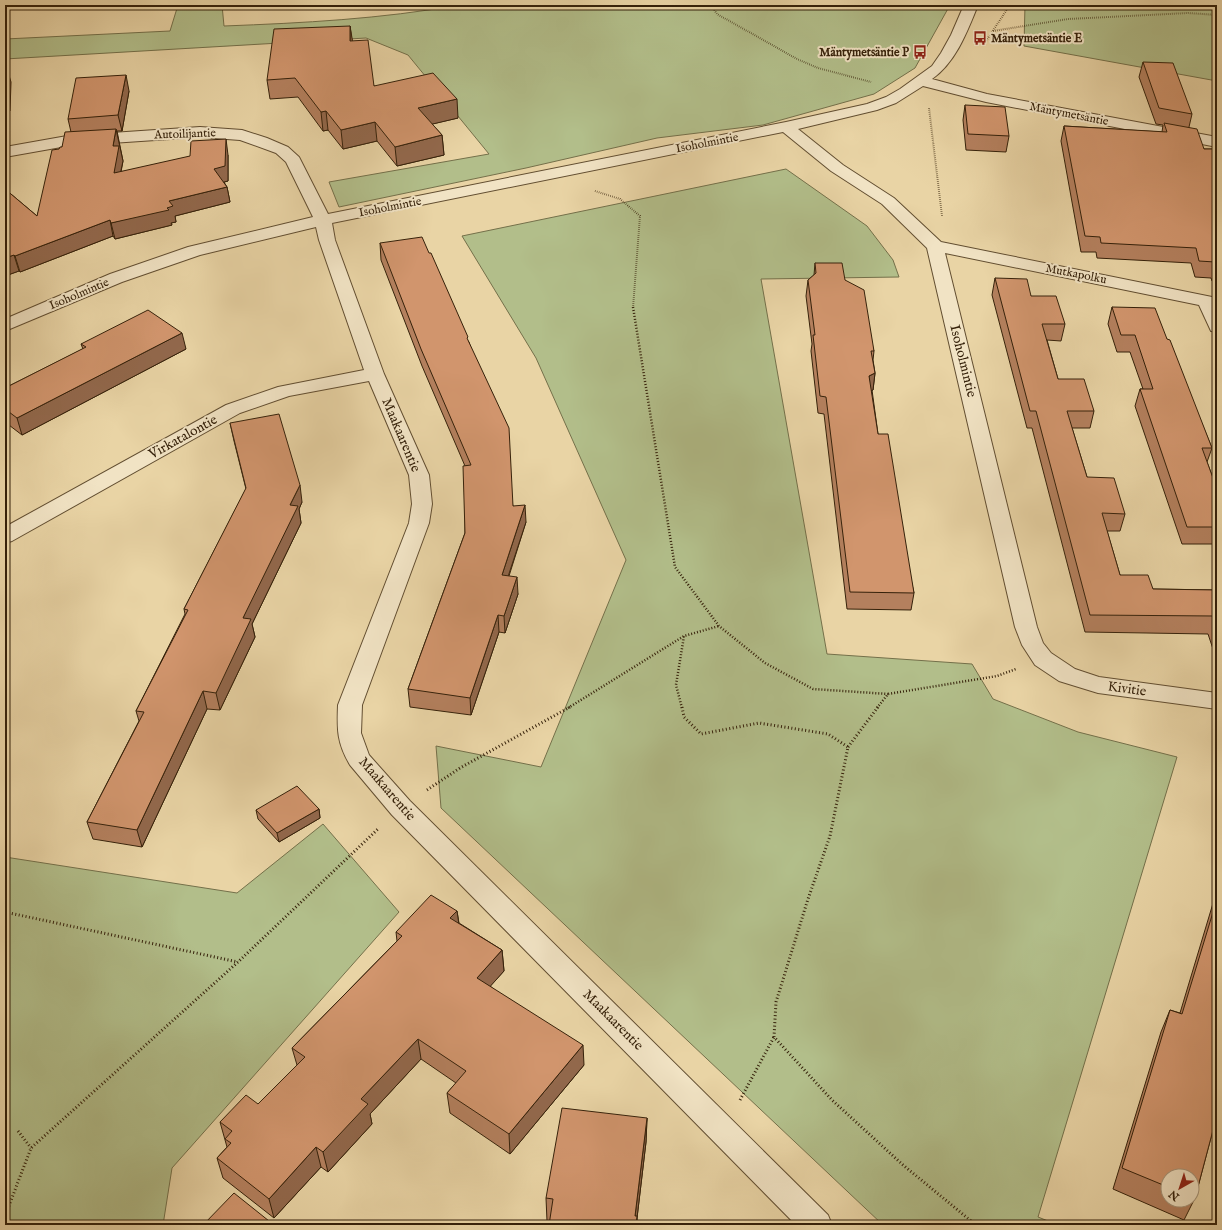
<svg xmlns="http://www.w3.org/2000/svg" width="1222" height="1230" font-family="'IM FELL English',serif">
<rect width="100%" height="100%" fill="#e9d4a5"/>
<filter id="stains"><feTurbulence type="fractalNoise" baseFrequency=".005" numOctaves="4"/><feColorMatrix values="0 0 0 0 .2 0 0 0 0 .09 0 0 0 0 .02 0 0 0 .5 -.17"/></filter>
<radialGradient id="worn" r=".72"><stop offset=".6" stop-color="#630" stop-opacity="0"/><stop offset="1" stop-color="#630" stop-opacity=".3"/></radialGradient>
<g fill="#b2be8a" stroke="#74704a">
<path d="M 178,5 L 222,5 L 224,26 C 303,23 381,19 459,5 L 950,5 L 915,68 L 874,94 L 763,125 L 657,138 L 526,168 L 339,207 L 329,182 L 489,154 L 408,55 L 366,38 L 5,59 L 5,39 L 170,31 Z"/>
<path d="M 1025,5 L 1217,5 L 1217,81 L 1024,46 Z"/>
<path d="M 786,169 L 867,226 L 893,260 L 899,277 L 761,279 L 827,654 L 972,664 L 993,699 L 1078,732 L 1177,757 L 1038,1217 L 1058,1225 L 883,1225 L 441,808 L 436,746 L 541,767 L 626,560 L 536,358 L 462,236 Z"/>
<path d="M 323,824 L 399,912 L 172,1168 L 163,1225 L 5,1225 L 5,857 L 237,893 Z"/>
</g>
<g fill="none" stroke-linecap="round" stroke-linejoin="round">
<defs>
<path id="minor" d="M 964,5 L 978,5 C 967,32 956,62 932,79 L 987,94 L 1217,137 L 1217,147 L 986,102 L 923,86 L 896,103 L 877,110 L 798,129 L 843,165 L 894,198 L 941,242 L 1217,298 L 1217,332 L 1211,331 L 1199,305 L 945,253 L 1037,627 L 1043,643 L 1051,653 L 1075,669 L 1099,677 L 1217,693 L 1217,709 L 1098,693 L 1059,681 L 1035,665 L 1022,645 L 1015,627 L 927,248 L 882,204 L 831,171 L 783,132 L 332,223 L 335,240 L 384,374 L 429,475 L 432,504 L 429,523 L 362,705 L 361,733 L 369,755 L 410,801 L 828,1215 L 832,1225 L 796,1225 L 392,815 L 350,765 C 337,743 337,730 338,705 L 409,523 L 412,504 L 409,475 L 369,381 L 289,396 L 240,413 L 12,541 L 5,543 L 5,527 L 226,405 L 278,387 L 364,370 L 319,240 L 316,227 L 200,255 L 122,282 L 5,331 L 5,319 L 110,274 L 188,247 L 313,217 L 286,162 L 276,153 L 240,140 L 200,137 L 67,146 L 5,157 L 5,147 L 67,136 L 200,127 L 242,130 L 267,138 L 288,147 L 299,157 L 328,214 L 786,122 L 867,104 L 886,97 L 900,89 L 932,66 L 941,53 L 951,35 Z"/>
</defs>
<use href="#minor" stroke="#624e31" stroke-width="2"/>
<g stroke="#35210a" stroke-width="2" stroke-dasharray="0.5 1.5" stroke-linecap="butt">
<path d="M 711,5 L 717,14 L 797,59 L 818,68 L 871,82"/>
<path d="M 993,31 L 1068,19 L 1188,13 L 1217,15"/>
<path d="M 984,44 L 1010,5"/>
<path d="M 929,108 L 942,216"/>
<path d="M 595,191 L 620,199 L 640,216 L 633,308"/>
</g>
<g stroke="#35210a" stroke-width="2.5" stroke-dasharray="1 2" stroke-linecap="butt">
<path d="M 633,307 L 675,567 L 719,626 L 765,663 L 813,689 L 888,694"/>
<path d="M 568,708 L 684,636 L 719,626"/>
<path d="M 682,708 L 676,685 L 684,636"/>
<path d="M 877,708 L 888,694 L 997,676 L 1016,669"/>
</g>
<g stroke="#35210a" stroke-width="3" stroke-dasharray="1 2.5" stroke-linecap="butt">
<path d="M 682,707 L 684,717 L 701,734 L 759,723 L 828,734 L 848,747 L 830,836 L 808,899 L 776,1002 L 774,1037 L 832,1100 L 903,1165 L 976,1225"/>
<path d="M 848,747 L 878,707"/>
<path d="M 427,790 L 460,768 L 570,707"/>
<path d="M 5,912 L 238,962"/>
<path d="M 740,1100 L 774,1037"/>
<path d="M 18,1131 L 31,1148"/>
<path d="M 5,1216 L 31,1148 L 238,962 L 379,828"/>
</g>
<use href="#minor" fill="#f1e3c4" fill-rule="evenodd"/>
</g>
<g fill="#b4805e" stroke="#35210a" fill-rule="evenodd">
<path d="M 350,26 L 352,41 L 374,86 L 458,118 L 432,124 L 442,135 L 444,155 L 397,166 L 377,141 L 343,149 L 328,130 L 323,131 L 298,97 L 270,99 L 267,80 Z"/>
<path d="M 1143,62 L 1192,114 L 1189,127 L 1204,149 L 1217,149 L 1217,281 L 1212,281 L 1211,278 L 1195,277 L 1191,263 L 1097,258 L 1096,252 L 1081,252 L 1061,141 L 1064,126 L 1162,132 L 1163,125 L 1156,124 L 1139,77 Z"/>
<path d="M 129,91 L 122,131 L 117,131 L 123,161 L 121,172 L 228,155 L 228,181 L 224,182 L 227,187 L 230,202 L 175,216 L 176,222 L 171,223 L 172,225 L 115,239 L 113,236 L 20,272 L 19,271 L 5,276 L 5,189 L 37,216 L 59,149 L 62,147 L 71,132 L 68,119 Z"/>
<path d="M 965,105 L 1009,136 L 1006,152 L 966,150 L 963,120 Z"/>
<path d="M 380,243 L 469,342 L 513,506 L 526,522 L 509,576 L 518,594 L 505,633 L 499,632 L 471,715 L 410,707 L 408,689 L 465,533 L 465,466 L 422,366 L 381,260 Z"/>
<path d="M 815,263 L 845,280 L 874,351 L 873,360 L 875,373 L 873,390 L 872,390 L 878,434 L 914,593 L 911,610 L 847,609 L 824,414 L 818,413 L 811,351 L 812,344 L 806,296 L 808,280 L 814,275 Z"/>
<path d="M 995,278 L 1031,296 L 1065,324 L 1061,341 L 1047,340 L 1058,379 L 1094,411 L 1090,428 L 1072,428 L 1087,477 L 1125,514 L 1120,531 L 1107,531 L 1120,575 L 1153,589 L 1217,590 L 1217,658 L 1216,658 L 1208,634 L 1085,632 L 1032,428 L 1027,428 L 992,295 Z"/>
<path d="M 1112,307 L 1167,339 L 1212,448 L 1207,462 L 1217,489 L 1217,544 L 1182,544 L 1135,406 L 1140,389 L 1143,389 L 1130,352 L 1117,352 L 1108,324 Z"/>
<path d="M 81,344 L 186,349 L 22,435 L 5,422 L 5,388 L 83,349 Z"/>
<path d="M 230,423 L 302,502 L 299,509 L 301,523 L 252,624 L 255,637 L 220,710 L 207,709 L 142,847 L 93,839 L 87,822 L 139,721 L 136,711 L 185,614 L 184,609 L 246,489 L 234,441 Z"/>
<path d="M 319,809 L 320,818 L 279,842 L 258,819 L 256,810 Z"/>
<path d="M 1217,890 L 1217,1115 L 1195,1198 L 1184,1220 L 1113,1189 L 1161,1032 L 1170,1010 L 1180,1013 ZM 1168,1176 L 1192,1176 L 1192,1200 L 1168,1200 Z"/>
<path d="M 457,911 L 459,923 L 502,950 L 504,971 L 490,986 L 584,1065 L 510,1154 L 450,1113 L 447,1093 L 456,1083 L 421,1059 L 370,1114 L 372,1124 L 328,1172 L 321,1167 L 274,1218 L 223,1178 L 217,1158 L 227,1147 L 220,1122 L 258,1104 L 297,1065 L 292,1048 L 397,941 L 396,932 Z"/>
<path d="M 647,1118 L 646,1142 L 637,1218 L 637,1225 L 549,1225 L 549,1221 L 547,1221 L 546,1198 Z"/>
</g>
<g fill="#92684c" stroke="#35210a">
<path d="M 350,26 L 353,44 L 350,41 Z"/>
<path d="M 7,69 L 11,82 L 10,111 L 5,111 L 5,97 Z"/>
<path d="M 126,75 L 129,91 L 122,131 L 118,115 Z"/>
<path d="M 457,99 L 458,118 L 420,127 L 418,108 Z"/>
<path d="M 326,111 L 328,130 L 323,131 L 321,112 Z"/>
<path d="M 375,122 L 377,141 L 343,149 L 341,130 Z"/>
<path d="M 116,129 L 123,161 L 117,189 L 114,173 L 113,146 Z"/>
<path d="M 442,135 L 444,155 L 397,166 L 395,147 Z"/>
<path d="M 226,139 L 228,155 L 228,181 L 217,184 L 214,169 Z"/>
<path d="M 227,187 L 230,202 L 175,216 L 176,222 L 171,223 L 172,225 L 115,239 L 111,223 L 167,208 L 169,201 Z"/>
<path d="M 110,220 L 113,236 L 20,272 L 15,256 Z"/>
<path d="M 14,255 L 19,271 L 5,276 L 5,258 Z"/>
<path d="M 182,333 L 186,349 L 22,435 L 17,418 Z"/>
<path d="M 875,373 L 873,390 L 867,392 L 869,376 Z"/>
<path d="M 300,485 L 302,502 L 299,509 L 301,523 L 252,624 L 255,637 L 220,710 L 216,693 L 243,618 L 290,505 Z"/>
<path d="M 525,505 L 526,522 L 503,592 L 502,575 Z"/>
<path d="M 517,577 L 518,594 L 505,633 L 504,616 Z"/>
<path d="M 498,615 L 499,632 L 471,715 L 470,698 Z"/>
<path d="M 203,691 L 207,709 L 142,847 L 137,830 Z"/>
<path d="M 319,809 L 320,818 L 279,842 L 277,833 Z"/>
<path d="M 457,911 L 460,932 L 450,918 Z"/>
<path d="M 502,950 L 504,971 L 479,999 L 477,978 Z"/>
<path d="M 418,1039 L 421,1059 L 370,1114 L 372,1124 L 328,1172 L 323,1152 L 361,1099 Z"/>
<path d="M 583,1045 L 584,1065 L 510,1154 L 509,1134 Z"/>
<path d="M 647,1118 L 646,1142 L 637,1218 L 637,1225 L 635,1225 L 635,1216 Z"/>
<path d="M 316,1147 L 321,1167 L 274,1218 L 269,1199 Z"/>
</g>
<g fill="#d1956d" stroke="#35210a">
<path d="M 350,26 L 350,41 L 368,40 L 374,86 L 433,73 L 457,99 L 418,108 L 442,135 L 395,147 L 375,122 L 341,130 L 326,111 L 321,112 L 295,78 L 267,80 L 274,29 Z"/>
<path d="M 1143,62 L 1173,63 L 1192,114 L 1159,108 Z"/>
<path d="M 5,69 L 7,69 L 6,97 L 5,97 Z"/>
<path d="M 126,75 L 118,115 L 68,119 L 76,78 Z"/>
<path d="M 965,105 L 1005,107 L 1009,136 L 968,134 Z"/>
<path d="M 1164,123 L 1197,129 L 1204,149 L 1217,149 L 1217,265 L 1216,265 L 1215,262 L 1199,261 L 1196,248 L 1101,243 L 1100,237 L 1085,236 L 1064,126 L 1167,132 Z"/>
<path d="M 116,129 L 113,146 L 119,146 L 114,173 L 190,156 L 191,141 L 226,139 L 225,166 L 214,169 L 227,187 L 169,201 L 173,206 L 167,208 L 169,210 L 111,223 L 110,220 L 15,256 L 14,255 L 5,258 L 5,189 L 37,216 L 52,150 L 59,149 L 60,147 L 62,147 L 65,132 Z"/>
<path d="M 422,237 L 429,253 L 431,253 L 468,337 L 467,338 L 509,428 L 513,506 L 525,505 L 502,575 L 517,577 L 504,616 L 498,615 L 470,698 L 408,689 L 465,533 L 463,466 L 471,465 L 421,349 L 380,243 Z"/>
<path d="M 815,263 L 842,263 L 845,280 L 864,290 L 874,351 L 871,351 L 875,373 L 869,376 L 878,434 L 888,434 L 914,593 L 850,592 L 826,397 L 820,396 L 813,335 L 815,335 L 808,280 L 816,273 Z"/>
<path d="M 995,278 L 1027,279 L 1031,296 L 1056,296 L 1065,324 L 1042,324 L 1058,379 L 1084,379 L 1094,411 L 1067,411 L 1087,477 L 1114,478 L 1125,514 L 1102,513 L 1120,575 L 1148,575 L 1153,589 L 1217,590 L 1217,626 L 1214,616 L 1090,615 L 1036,411 L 1030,411 Z"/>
<path d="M 1112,307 L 1155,308 L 1167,339 L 1170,340 L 1212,448 L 1202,448 L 1217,489 L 1217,527 L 1187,527 L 1140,389 L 1153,389 L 1135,335 L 1121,335 Z"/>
<path d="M 148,310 L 182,333 L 17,418 L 5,409 L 5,388 L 86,347 L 81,344 Z"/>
<path d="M 279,414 L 300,485 L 290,505 L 298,506 L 243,618 L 251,619 L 216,693 L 203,691 L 137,830 L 87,822 L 144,712 L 136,711 L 188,610 L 184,609 L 246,488 L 230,423 Z"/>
<path d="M 297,786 L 319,809 L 277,833 L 256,810 Z"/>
<path d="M 431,895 L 457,911 L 450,918 L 502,950 L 477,978 L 583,1045 L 509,1134 L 447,1093 L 466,1071 L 418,1039 L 361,1099 L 368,1104 L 323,1152 L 316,1147 L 269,1199 L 217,1158 L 231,1143 L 225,1139 L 232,1131 L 220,1122 L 246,1095 L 258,1104 L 305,1057 L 292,1048 L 402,936 L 396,932 Z"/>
<path d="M 1217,899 L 1217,1115 L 1195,1198 L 1192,1197 L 1192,1176 L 1168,1176 L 1168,1187 L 1122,1168 L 1170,1010 L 1182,1014 Z"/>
<path d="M 562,1108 L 647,1118 L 635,1216 L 637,1216 L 636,1225 L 549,1225 L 553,1199 L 546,1198 Z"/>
<path d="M 234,1193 L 274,1225 L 203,1225 Z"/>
</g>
<defs>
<symbol id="bus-bare" viewBox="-9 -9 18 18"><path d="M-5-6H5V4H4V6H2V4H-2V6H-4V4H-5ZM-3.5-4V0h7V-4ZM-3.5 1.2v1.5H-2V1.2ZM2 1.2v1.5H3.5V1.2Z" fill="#8f2418" stroke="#f1e3c4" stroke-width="2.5" paint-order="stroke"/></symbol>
</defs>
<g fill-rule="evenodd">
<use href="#bus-bare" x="970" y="28" width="20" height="20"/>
<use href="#bus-bare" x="910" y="42" width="20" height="20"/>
</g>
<g text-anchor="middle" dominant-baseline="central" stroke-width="4" stroke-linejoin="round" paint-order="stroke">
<g font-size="12" font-weight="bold" fill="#35210a" stroke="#f1e3c4" text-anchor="start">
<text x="991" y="38">Mäntymetsäntie E</text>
<text x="909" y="52" text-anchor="end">Mäntymetsäntie P</text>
</g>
<g font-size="12" fill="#35210a" stroke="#f1e3c4">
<text transform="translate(1069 114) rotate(11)">Mäntymetsäntie</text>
<text transform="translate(185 134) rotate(-2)">Autoilijantie</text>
<text transform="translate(707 143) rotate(-11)">Isoholmintie</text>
<text transform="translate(390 207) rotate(-11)">Isoholmintie</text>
<text transform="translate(1076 274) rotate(11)">Mutkapolku</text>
<text transform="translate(79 294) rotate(-23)">Isoholmintie</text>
</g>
<g font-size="14" fill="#35210a" stroke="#f1e3c4">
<text transform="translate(963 361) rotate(76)">Isoholmintie</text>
<text transform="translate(401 435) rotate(67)">Maakaarentie</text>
<text transform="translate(183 437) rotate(-29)">Virkatalontie</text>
<text transform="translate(1127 689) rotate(8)">Kivitie</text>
<text transform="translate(387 789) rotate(49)">Maakaarentie</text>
<text transform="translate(613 1020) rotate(45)">Maakaarentie</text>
</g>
</g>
<rect width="1222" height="1230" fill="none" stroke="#e9d4a5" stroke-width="20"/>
<rect x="6" y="6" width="1210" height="1218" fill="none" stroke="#35210a" stroke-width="2"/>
<rect x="10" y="10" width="1202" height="1210" fill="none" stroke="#35210a"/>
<g transform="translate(1180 1188) rotate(219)"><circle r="19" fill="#f1e3c4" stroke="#a6957a"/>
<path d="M0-3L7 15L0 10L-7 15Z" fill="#8f2418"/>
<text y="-6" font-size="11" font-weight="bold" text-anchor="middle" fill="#35210a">N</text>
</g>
<rect width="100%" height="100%" filter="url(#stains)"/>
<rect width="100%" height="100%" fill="url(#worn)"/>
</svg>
